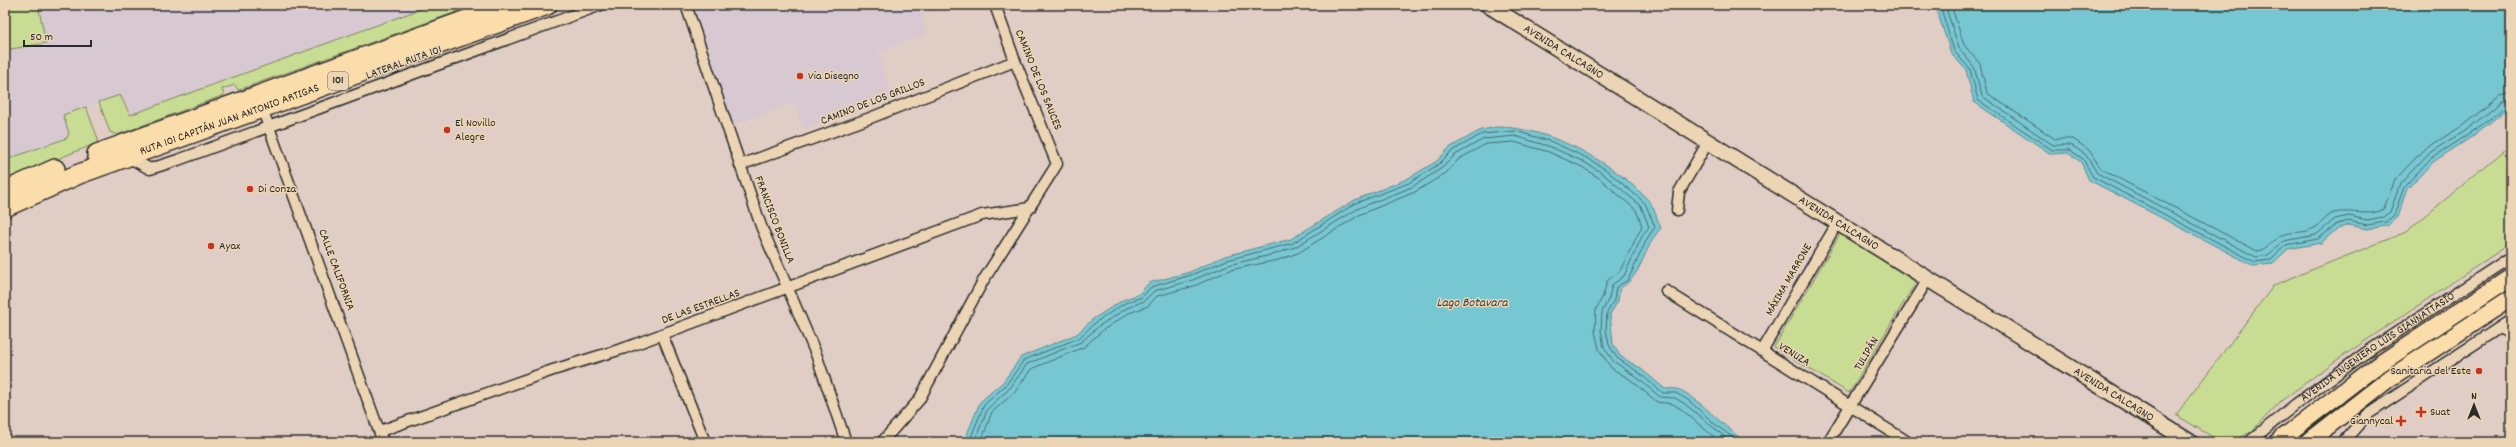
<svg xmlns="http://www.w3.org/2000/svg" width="2516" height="447" font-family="Dekko,sans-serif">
<rect width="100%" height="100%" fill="#e0cdc5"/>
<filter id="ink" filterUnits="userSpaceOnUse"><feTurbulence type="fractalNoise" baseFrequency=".025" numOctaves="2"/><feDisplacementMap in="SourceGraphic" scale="8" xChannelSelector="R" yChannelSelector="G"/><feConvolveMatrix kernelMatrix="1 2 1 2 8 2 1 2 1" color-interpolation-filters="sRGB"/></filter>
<g filter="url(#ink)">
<g fill="#d8c8d1">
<path d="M 5,5 L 432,5 L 129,115 L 120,95 L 64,115 L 70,133 L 67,138 L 5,160 Z"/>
<path d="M 691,5 L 947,5 L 928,11 L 921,18 L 927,34 L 877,52 L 893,99 L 803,129 L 796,107 L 792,102 L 733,125 Z"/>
</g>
<g fill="#c8dd93" stroke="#7a845f">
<path d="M 5,5 L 38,5 L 46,43 L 5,50 Z"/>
<path d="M 432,5 L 476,5 L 238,90 L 235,85 L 222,89 L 224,95 L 117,135 L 110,132 L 99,102 L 120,95 L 130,115 Z"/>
<path d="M 86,107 L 98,139 L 97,143 L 5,180 L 5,160 L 67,138 L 69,133 L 63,115 Z"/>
<path d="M 2511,145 L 2511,243 L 2334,362 L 2281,401 L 2251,432 L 2231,442 L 2221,442 L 2176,415 L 2274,285 L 2406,232 Z"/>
<path d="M 1840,234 L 1916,282 L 1849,393 L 1774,347 Z"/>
<path d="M 2511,282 L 2511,292 L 2314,429 L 2300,442 L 2286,442 L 2307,424 Z"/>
</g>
<g fill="#77c7d2" stroke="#59898f">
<path d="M 1935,5 L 2511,5 L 2511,106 L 2470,138 L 2433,162 L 2407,189 L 2397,217 L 2387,226 L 2367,229 L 2349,225 L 2338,228 L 2321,243 L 2288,249 L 2272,264 L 2254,266 L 2089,180 L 2081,162 L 2068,153 L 2051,154 L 1974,102 L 1966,70 L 1951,53 Z"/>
<path d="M 1497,127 C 1549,127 1613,162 1648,200 C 1654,206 1657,220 1661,228 C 1642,249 1643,276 1620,288 L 1618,301 L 1610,314 L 1613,344 L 1620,356 L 1641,369 L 1665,389 C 1668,389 1674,388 1677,389 C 1696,394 1726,431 1747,442 L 964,442 L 980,402 L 1003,382 L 1021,357 L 1077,334 L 1093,319 L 1123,300 L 1139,294 L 1149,283 L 1190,272 L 1225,256 L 1291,239 L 1355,200 L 1407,179 L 1437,161 L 1449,148 L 1481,130 Z"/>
</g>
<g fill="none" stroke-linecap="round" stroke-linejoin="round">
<g stroke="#49696e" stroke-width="1">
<path d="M 1940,5 L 1954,51 L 1970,69 L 1978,100 L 2052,150 L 2070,150 L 2083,159 L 2093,177 L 2255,262 L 2270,260 L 2286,245 L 2318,239 L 2337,224 L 2349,221 L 2367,225 L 2386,222 L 2394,215 L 2404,187 L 2430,159 L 2468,135 L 2511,103"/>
<path d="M 1945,5 L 1959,48 L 1974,67 L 1982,96 L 2053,145 L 2071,145 L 2086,155 L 2097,173 L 2256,257 L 2268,255 L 2284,241 L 2316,235 L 2335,219 L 2349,216 L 2367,220 L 2383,217 L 2390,212 L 2400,184 L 2427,155 L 2465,131 L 2504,100 L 2511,98"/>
<path d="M 1951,5 L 1964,45 L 1980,64 L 1987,93 L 2055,139 L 2073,139 L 2089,150 L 2101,169 L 2257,251 C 2269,249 2272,239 2282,235 C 2292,231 2303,234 2312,229 C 2321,226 2325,216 2334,213 C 2351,209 2374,218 2384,208 L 2395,180 L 2422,151 L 2462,126 L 2501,95 L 2511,92"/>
<path d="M 969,442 L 984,405 L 1006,385 L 1024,360 L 1079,338 L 1096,322 L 1125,303 L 1142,297 L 1151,287 L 1191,275 L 1227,260 L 1293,243 L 1356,203 L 1409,183 L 1439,164 L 1452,151 L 1482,134 L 1516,131 L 1552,142 L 1587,158 L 1605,169 L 1645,203 L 1655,227 L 1648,237 L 1628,280 L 1616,287 L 1614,300 L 1607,313 L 1606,330 L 1609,345 L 1617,358 L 1638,372 L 1663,393 L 1676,393 L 1688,400 L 1717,426 L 1739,442"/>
<path d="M 974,442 L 988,408 L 1010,388 L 1027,364 L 1081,342 L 1099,326 L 1127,308 L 1144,301 L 1154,291 L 1193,280 L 1228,265 L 1275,254 L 1295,247 L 1359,208 L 1412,187 L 1442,168 L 1455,155 L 1484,139 L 1515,136 L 1551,147 L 1584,162 L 1602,173 L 1641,206 L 1649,227 L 1643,234 L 1624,276 L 1612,285 L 1609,298 L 1602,312 L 1601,330 L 1604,347 L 1613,361 L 1635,376 L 1660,397 L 1675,398 L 1685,404 L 1731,442"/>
<path d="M 981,442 L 992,412 L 1015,392 L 1031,369 L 1084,347 L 1103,330 L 1129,313 L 1148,306 L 1157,296 L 1194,286 L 1230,270 L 1278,260 L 1298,253 L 1361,214 L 1415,192 L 1446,173 L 1459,159 L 1486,144 L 1514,142 L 1549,152 L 1582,167 L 1599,178 L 1636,210 L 1642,226 L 1620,271 L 1607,281 L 1603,296 L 1596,309 L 1595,331 L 1599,349 L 1611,368 L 1631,380 L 1657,402 L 1673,404 L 1681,409 L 1720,442"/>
</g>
<defs>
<g id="street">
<path d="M 686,5 L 761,226 L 816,354 L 846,442"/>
<path d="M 262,108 L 383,442"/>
<path d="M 128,157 L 150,169 L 178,160 L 601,5"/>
<path d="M 740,165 L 870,118 L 1015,61"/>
<path d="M 1677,210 L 1679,192 L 1708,142"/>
<path d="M 1666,291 L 1908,442"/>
<path d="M 2499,328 L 2511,334"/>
<path d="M 662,334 L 705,442"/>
<path d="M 1762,351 L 1838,222"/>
<path d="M 380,431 L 553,370 L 625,348 L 982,215 L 1030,208"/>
<path d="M 882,442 L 919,400 L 983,281 L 1057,164 L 1015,61 L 995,5"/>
<path d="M 1828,442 L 1928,279"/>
<path id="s1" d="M 2249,442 L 2296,404 L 2364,354 L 2511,257"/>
<path d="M 2343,442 L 2368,414 L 2511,320"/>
</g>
<g id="secondary">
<path id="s2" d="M 1488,5 L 2190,442"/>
</g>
<g id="primary">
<path d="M 2277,442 L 2375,367 L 2511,277"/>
<path d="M 2308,442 L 2390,378 L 2511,298"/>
</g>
<g id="highway">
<path d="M 97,154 L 508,5"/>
<path d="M 5,191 L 55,169"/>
<path id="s3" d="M 5,207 L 79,174 L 547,5"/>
</g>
</defs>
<use href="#street" stroke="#2b2b2b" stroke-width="13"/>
<use href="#secondary" stroke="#2b2b2b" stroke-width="18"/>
<use href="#primary" stroke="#2b2b2b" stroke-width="19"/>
<use href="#highway" stroke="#2b2b2b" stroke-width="22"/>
<use href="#street" stroke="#ebd5b4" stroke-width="10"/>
<use href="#secondary" stroke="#ebd5b4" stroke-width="15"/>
<use href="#primary" stroke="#fbddab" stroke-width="16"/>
<use href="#highway" stroke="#fbddab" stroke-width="19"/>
</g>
</g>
<g fill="#c8321e" stroke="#ebd5b4" stroke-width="1.5">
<circle cx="800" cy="76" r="4"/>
<circle cx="447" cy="130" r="4"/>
<circle cx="250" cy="189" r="4"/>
<circle cx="211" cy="246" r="4"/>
<circle cx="2479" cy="371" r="4"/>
<path d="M2419 406h4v4h4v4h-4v4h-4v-4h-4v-4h4z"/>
<path d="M2399 415h4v4h4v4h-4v4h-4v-4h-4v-4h4z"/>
</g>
<g text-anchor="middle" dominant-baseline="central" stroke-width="3" stroke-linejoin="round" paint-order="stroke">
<rect fill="#ebd5b4" stroke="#655e54" stroke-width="1" x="328" y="72" width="20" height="18" rx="3"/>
<g font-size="11" font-weight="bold" fill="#2b2b2b">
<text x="338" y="81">101</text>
</g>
<g font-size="12" fill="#2b2b2b" stroke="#ebd5b4">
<text stroke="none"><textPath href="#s2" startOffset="89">AVENIDA CALCAGNO</textPath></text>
<text transform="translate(404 63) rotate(-20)">LATERAL RUTA 101</text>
<text transform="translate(1038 80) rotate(68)">CAMINO DE LOS SAUCES</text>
<text transform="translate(873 102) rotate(-21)">CAMINO DE LOS GRILLOS</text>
<text stroke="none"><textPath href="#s3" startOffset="241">RUTA 101 CAPITÁN JUAN ANTONIO ARTIGAS</textPath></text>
<text transform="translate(774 220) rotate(69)">FRANCISCO BONILLA</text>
<text stroke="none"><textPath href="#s2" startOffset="413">AVENIDA CALCAGNO</textPath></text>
<text transform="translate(336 270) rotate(70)">CALLE CALIFORNIA</text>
<text transform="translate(1789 280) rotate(-60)">MÁXIMA MARRONE</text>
<text transform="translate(701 307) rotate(-20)">DE LAS ESTRELLAS</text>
<text stroke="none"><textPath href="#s1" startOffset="160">AVENIDA INGENIERO LUIS GIANNATTASIO</textPath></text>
<text transform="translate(1867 354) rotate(-59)">TULIPÁN</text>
<text transform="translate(1794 355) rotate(32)">VENUZA</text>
<text stroke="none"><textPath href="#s2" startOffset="737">AVENIDA CALCAGNO</textPath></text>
</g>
<g font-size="12" fill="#2b2b2b" stroke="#ebd5b4" text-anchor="start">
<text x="808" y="76">Via Disegno</text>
<text x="455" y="123">El Novillo<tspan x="455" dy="14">Alegre</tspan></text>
<text x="258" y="189">Di Conza</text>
<text x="219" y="246">Ayax</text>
<text x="2471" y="371" text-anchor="end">Sanitaria del Este</text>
<text x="2430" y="412">Suat</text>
<text x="2393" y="421" text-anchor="end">Giannycal</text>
</g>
<g font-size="13" font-style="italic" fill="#364244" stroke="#ebd5b4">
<text x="1472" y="303">Lago Botavara</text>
</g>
</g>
<rect width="2516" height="447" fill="none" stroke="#ebd5b4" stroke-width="20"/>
<rect x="10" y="10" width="2496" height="427" fill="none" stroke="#2b2b2b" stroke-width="1.5" filter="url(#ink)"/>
<g transform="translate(2474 405)" stroke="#ebd5b4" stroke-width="3" paint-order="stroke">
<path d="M0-3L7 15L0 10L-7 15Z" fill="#2b2b2b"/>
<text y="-6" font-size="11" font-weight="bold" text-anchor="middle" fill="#2b2b2b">N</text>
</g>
<path d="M24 40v6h67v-6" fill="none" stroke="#2b2b2b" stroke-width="2"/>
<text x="30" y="40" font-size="12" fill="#2b2b2b" stroke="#ebd5b4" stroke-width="3" paint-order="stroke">50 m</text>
</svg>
